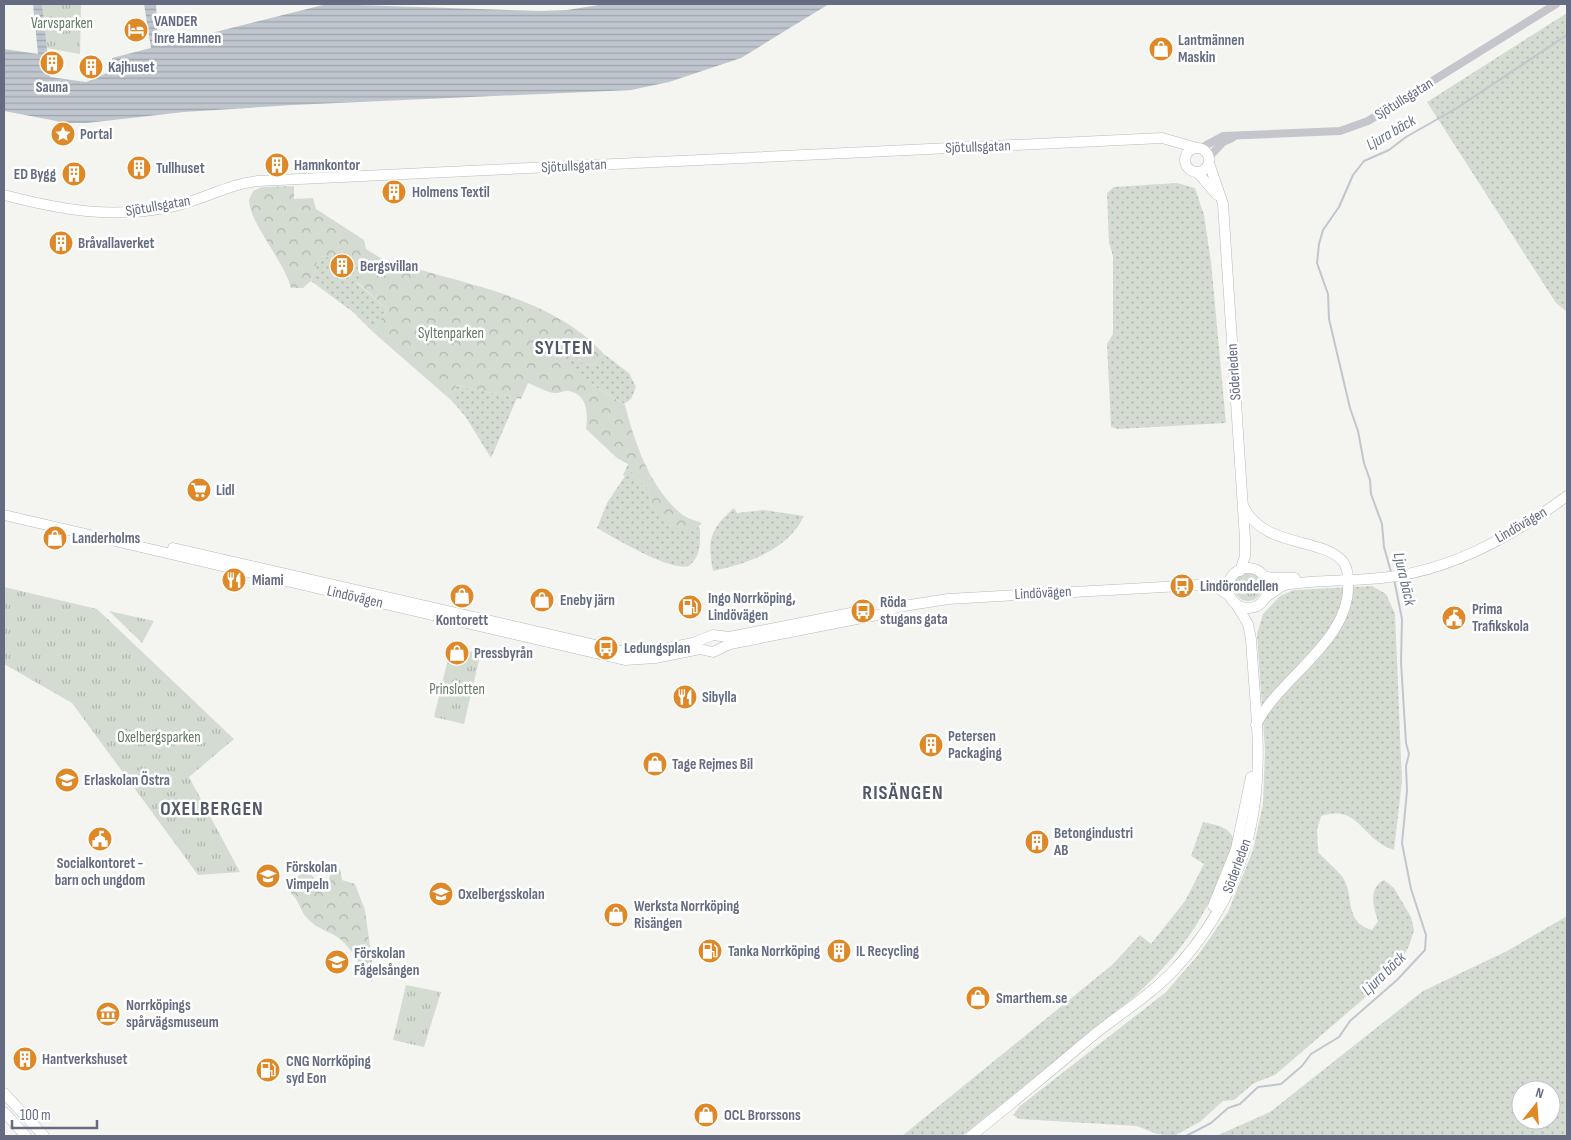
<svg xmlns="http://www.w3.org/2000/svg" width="1571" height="1140" font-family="'Sofia Sans Condensed',sans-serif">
<defs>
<pattern id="grass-dots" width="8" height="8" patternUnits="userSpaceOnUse" patternTransform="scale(1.25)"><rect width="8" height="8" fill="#d4dcd2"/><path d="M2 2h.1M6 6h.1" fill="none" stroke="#b0b6b0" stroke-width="1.8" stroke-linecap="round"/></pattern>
<pattern id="forest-crowns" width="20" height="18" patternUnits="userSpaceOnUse" patternTransform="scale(1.25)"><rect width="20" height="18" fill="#d4dcd2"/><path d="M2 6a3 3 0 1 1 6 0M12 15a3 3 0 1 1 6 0" fill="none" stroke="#b0b6b0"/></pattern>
<pattern id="park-tufts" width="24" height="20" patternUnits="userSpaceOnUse" patternTransform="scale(1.25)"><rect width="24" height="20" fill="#d4dcd2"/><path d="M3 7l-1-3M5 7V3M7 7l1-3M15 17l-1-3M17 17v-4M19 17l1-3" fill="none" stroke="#b0b6b0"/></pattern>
<pattern id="water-rules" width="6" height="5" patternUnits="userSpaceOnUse" patternTransform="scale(1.25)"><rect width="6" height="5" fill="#c0c6cd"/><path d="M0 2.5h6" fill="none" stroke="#a0a5ac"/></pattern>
</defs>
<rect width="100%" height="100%" fill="#f4f5f1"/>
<g fill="url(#grass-dots)" fill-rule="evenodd">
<path d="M 1567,13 L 1567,312 L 1556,303 L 1427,102 Z"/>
<path d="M 1177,183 L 1195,188 L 1204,215 L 1211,262 L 1226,423 L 1118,429 L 1111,427 L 1107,344 L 1113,334 L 1113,256 L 1109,243 L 1107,193 L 1114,187 Z"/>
<path d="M 337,255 L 364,271 L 357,283 L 387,309 L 373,332 L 353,312 L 311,281 L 319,256 L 334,258 Z"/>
<path d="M 559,344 L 563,344 L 585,365 L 594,364 L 604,354 L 629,373 L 636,387 L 631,399 L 624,404 L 594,386 L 558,355 L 554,348 Z"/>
<path d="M 455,385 L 517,398 L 491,458 L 465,416 L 452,401 Z"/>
<path d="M 628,464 L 634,476 L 647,487 L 652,507 L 694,531 L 698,526 L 700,529 C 700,544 701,556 689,566 C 671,572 614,538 597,528 L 607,503 L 625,476 L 623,475 Z"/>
<path d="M 734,508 L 737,513 L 764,510 L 804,516 C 788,550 747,564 713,571 C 707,540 710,529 734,508 Z"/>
<path d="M 1372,586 L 1386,594 L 1395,614 L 1402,781 L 1394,850 C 1361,840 1360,804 1321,816 L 1317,830 L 1318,852 C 1325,860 1334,867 1341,875 C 1356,893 1342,922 1372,930 L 1378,921 C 1373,907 1368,888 1384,880 L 1394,888 L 1411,917 L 1414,930 L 1409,946 L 1400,962 L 1368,995 L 1275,1075 L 1254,1083 L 1234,1100 L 1223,1101 L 1200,1122 L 1174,1136 L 1157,1134 L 1137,1126 L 1019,1119 L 1013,1115 L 1020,1106 L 1166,992 L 1198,955 L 1228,912 L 1253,850 L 1263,804 L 1265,751 L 1257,634 L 1263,614 L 1280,596 L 1294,590 Z"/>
<path d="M 1203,822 C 1216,825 1233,827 1234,843 C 1209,911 1189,946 1136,995 L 962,1136 L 902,1136 L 1112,965 L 1140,935 L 1151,944 L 1185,901 L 1204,864 L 1191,856 Z"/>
<path d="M 1567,916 L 1567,1136 L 1216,1136 L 1270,1112 L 1423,991 L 1507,951 ZM 1521,1090 L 1551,1090 L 1551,1120 L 1521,1120 Z"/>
</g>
<g fill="url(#forest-crowns)">
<path d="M 294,186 L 294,199 L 313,198 L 316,209 L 364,240 L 366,249 L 392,265 L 404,265 C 472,286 555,299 604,354 L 594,364 L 585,365 L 563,344 L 559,344 L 555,350 L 594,386 L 625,405 C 635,443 648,483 678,511 C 683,517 694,520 702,523 L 694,531 L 678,529 L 652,507 L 647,487 L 634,476 L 628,464 L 617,458 L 586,429 C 588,414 588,395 569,391 C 564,390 559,394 554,393 C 546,392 536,386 528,383 L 521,399 L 456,385 L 452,401 L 373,332 L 387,309 L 357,282 L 364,271 L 338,255 L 334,258 L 319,256 L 311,281 L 303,288 L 291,288 C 284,261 249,222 249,200 L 253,191 L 262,187 Z"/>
<path d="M 333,868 L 340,869 L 342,880 L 355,884 L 365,910 L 374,976 L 372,982 C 361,968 354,951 340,939 C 331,932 318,929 310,921 C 300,913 300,901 291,893 L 292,881 L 302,873 L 312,875 L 320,887 L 327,883 Z"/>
</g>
<g fill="url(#park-tufts)">
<path d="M 42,4 L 81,4 L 80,54 L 46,48 Z"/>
<circle cx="1248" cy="587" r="14"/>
<path d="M 4,587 L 97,609 L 234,739 L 189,777 L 240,872 L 198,875 L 72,703 L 4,664 Z"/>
<path d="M 109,611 L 154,621 L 142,643 Z"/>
<path d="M 468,651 L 479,653 L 480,656 L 464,724 L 434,717 L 449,655 L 466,660 Z"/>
<path d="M 406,985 L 441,992 L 424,1047 L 393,1040 Z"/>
</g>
<path fill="url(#water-rules)" d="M 33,4 L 42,4 L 50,77 L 86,82 L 114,70 L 112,58 L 151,48 L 144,4 L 156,4 L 158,42 L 160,46 L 327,4 L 542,11 L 567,10 L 605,4 L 829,4 L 741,58 L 669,82 L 631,90 L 293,105 L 184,112 L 87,123 L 67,123 L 4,111 L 4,49 L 38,54 Z"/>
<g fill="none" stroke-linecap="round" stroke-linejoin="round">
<g stroke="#c0c6cd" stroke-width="2">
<path d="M 1391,572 L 1384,547 L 1382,524 L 1371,494 L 1370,480 L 1364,463 L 1358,431 L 1350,408 L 1329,319 L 1328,294 L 1317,263 L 1319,244 L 1323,230 L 1339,207 L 1353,175 L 1364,161 L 1389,150 L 1406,137 L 1457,108 L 1567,35"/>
<path d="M 1186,1136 L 1211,1123 L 1228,1108 L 1240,1104 L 1258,1087 L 1281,1084 L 1302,1066 L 1311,1054 L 1339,1037 L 1350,1021 L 1397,980 L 1425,950 L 1426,935 L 1411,889 L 1402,843 L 1407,791 L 1406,766 L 1409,754 L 1406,743 L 1401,662 L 1402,619 L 1394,579"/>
</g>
<defs>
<g id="major">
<circle cx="1197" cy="160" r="12"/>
<path d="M 1209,163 L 1223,204 L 1245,539 L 1245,556 L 1240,571"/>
<path d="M 1198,173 L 1217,195"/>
<path d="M 4,195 C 62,210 111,219 170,207 C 201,201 227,184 258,181 L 1162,138 L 1194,147"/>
<path d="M 1244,507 C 1264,549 1326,537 1344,563 C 1347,568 1348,575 1348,581 C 1353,640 1279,677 1256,725"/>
<path d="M 4,515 L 625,660 L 655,658 L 700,649 L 713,652 L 730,644 L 882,614 L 897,607 L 948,599 L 1199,585 L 1218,588 L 1230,596"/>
<path d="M 173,548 L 626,652 L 653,651 L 693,643 L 713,635 L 729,637 L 856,612"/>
<circle cx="1248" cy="588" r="20"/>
<path d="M 1264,576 L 1272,578 L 1295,578"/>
<path d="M 1266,597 L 1282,586 L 1289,584 C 1324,579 1360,582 1396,576 C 1458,567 1517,533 1567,496"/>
<path d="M 1213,906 L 1236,849 L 1251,777"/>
<path d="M 4,1093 L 44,1136"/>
<path d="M 4,1112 L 26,1136"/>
<path d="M 971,1136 C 1011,1104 1051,1071 1090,1038 C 1118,1015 1151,995 1175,969 C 1218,923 1248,863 1255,801 C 1262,747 1254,692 1251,639 L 1248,624 L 1236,604"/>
</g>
</defs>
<use href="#major" stroke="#b8b9be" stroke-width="11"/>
<g stroke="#c5c6cb" stroke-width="8">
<path d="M 1201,148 L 1223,136 L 1340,131 L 1368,121 L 1556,4"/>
<path d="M 1209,157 L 1223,142 L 1232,138"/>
</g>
<use href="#major" stroke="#fff" stroke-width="10"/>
</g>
<defs>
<symbol id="hotel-disc" viewBox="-11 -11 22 22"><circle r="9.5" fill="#de8828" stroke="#fff"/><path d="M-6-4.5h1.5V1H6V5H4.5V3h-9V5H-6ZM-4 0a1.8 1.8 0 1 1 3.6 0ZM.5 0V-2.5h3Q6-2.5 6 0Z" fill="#fff"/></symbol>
<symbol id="shop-disc" viewBox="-11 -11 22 22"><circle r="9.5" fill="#de8828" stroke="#fff"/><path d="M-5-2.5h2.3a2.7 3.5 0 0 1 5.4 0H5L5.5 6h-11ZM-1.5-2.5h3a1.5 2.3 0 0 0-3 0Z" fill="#fff"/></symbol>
<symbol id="building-disc" viewBox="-11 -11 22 22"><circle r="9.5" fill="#de8828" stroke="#fff"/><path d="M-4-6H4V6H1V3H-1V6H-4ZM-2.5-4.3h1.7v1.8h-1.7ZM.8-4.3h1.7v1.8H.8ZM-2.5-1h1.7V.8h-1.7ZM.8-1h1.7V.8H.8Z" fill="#fff"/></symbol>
<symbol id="sight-disc" viewBox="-11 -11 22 22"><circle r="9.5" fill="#de8828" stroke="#fff"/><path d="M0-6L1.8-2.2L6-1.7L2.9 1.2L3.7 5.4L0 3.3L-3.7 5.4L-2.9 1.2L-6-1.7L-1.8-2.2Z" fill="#fff"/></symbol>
<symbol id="supermarket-disc" viewBox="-11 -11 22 22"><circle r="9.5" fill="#de8828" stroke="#fff"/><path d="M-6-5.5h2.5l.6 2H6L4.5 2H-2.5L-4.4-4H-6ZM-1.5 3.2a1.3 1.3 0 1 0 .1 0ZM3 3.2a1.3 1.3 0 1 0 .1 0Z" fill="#fff"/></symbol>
<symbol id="restaurant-disc" viewBox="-11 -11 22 22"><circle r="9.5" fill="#de8828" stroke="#fff"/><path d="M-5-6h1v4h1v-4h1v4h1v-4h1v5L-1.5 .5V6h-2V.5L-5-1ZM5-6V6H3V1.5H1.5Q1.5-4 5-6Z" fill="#fff"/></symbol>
<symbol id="bus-disc" viewBox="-11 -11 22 22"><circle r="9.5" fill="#de8828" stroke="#fff"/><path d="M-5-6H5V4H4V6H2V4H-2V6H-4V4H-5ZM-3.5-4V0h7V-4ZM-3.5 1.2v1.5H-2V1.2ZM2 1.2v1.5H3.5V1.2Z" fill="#fff"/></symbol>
<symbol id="fuel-disc" viewBox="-11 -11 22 22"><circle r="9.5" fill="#de8828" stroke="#fff"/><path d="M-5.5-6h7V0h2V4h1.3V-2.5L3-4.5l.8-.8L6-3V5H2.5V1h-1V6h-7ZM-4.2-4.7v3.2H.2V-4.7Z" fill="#fff"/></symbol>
<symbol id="civic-disc" viewBox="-11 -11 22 22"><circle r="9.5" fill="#de8828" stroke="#fff"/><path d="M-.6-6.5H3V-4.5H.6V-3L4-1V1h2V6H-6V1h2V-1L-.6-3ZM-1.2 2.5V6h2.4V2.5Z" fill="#fff"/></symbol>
<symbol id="school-disc" viewBox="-11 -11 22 22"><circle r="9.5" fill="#de8828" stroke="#fff"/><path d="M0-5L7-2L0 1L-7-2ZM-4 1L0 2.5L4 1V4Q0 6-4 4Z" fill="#fff"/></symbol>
<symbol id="museum-disc" viewBox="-11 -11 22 22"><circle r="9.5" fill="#de8828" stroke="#fff"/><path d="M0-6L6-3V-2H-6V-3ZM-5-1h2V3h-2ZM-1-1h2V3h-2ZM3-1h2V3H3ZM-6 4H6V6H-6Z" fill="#fff"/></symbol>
</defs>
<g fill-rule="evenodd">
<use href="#hotel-disc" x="122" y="16" width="28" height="28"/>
<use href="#shop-disc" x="1147" y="35" width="28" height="28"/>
<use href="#building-disc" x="38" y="49" width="28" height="28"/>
<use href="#building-disc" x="77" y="53" width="28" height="28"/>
<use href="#sight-disc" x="49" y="120" width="28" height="28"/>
<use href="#building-disc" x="263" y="151" width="28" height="28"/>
<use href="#building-disc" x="125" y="154" width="28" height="28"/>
<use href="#building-disc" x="60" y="160" width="28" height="28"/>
<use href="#building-disc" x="380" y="178" width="28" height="28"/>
<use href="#building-disc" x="47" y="229" width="28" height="28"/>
<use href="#building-disc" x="328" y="252" width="28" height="28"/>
<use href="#supermarket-disc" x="185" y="476" width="28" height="28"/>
<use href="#shop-disc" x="41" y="524" width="28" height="28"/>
<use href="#restaurant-disc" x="220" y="566" width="28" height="28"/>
<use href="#bus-disc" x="1168" y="572" width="28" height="28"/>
<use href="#shop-disc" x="448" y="582" width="28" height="28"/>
<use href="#shop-disc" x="528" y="586" width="28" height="28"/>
<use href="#fuel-disc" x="676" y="593" width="28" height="28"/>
<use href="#bus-disc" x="849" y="597" width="28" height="28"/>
<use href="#civic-disc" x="1440" y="604" width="28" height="28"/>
<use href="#bus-disc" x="592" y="634" width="28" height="28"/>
<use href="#shop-disc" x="443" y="639" width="28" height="28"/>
<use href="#restaurant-disc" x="671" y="683" width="28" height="28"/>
<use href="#building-disc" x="917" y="731" width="28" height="28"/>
<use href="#shop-disc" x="641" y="750" width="28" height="28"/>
<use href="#school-disc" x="53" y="766" width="28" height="28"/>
<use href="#civic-disc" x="86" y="825" width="28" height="28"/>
<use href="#building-disc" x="1023" y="828" width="28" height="28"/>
<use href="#school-disc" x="254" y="862" width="28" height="28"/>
<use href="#school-disc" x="427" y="880" width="28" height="28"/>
<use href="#shop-disc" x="602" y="901" width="28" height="28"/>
<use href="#fuel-disc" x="696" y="937" width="28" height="28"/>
<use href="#building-disc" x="825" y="937" width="28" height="28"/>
<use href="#school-disc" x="323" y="948" width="28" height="28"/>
<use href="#shop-disc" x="964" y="984" width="28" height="28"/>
<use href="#museum-disc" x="94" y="1000" width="28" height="28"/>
<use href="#building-disc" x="11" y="1045" width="28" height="28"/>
<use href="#fuel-disc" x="254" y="1056" width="28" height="28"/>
<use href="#shop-disc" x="692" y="1101" width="28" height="28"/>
</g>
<g text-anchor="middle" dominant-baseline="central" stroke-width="5" stroke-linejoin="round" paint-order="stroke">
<g font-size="15" font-weight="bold" fill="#656c82" stroke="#fff" text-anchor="start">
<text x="154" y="21">VANDER<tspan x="154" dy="17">Inre Hamnen</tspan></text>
<text x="1178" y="40">Lantmännen<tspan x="1178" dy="17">Maskin</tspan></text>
<text x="108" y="67">Kajhuset</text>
<text x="52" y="87" text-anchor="middle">Sauna</text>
<text x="80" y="134">Portal</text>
<text x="294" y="165">Hamnkontor</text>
<text x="156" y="168">Tullhuset</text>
<text x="56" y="174" text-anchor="end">ED Bygg</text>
<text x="412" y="192">Holmens Textil</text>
<text x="78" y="243">Bråvallaverket</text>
<text x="360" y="266">Bergsvillan</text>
<text x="216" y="490">Lidl</text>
<text x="72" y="538">Landerholms</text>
<text x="252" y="580">Miami</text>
<text x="1200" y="586">Lindörondellen</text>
<text x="708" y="598">Ingo Norrköping,<tspan x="708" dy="17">Lindövägen</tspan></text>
<text x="560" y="600">Eneby järn</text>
<text x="880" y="602">Röda<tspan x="880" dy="17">stugans gata</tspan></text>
<text x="1472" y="609">Prima<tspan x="1472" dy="17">Trafikskola</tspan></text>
<text x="462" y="620" text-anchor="middle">Kontorett</text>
<text x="624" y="648">Ledungsplan</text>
<text x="474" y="653">Pressbyrån</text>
<text x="702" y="697">Sibylla</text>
<text x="948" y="736">Petersen<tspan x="948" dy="17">Packaging</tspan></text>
<text x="672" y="764">Tage Rejmes Bil</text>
<text x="84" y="780">Erlaskolan Östra</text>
<text x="1054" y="833">Betongindustri<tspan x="1054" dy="17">AB</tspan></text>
<text x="100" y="863" text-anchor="middle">Socialkontoret -<tspan x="100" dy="17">barn och ungdom</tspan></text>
<text x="286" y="867">Förskolan<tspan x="286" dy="17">Vimpeln</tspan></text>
<text x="458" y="894">Oxelbergsskolan</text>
<text x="634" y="906">Werksta Norrköping<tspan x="634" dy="17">Risängen</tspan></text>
<text x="728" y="951">Tanka Norrköping</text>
<text x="856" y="951">IL Recycling</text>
<text x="354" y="953">Förskolan<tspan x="354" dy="17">Fågelsången</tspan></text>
<text x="996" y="998">Smarthem.se</text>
<text x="126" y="1005">Norrköpings<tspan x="126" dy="17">spårvägsmuseum</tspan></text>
<text x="42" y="1059">Hantverkshuset</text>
<text x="286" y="1061">CNG Norrköping<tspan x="286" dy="17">syd Eon</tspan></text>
<text x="724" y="1115">OCL Brorssons</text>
</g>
<g font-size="15" fill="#637965" stroke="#fff">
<text x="62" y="23">Varvsparken</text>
<text x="451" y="333">Syltenparken</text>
<text x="457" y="689">Prinslotten</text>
<text x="159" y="737">Oxelbergsparken</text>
</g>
<g font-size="15" fill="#656c82" stroke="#fff">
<text transform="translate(1404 99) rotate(-32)">Sjötullsgatan</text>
<text transform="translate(978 147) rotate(-2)">Sjötullsgatan</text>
<text transform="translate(574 166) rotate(-3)">Sjötullsgatan</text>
<text transform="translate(158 206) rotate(-10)">Sjötullsgatan</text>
<text transform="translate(1234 372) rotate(-94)">Söderleden</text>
<text transform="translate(1521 525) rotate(-30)">Lindövägen</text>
<text transform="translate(1043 593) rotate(-3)">Lindövägen</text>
<text transform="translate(355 597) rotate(13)">Lindövägen</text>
<text transform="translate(1237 866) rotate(-70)">Söderleden</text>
</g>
<g font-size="16" font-style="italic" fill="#657485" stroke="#fff">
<text transform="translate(1391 133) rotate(-30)">Ljura bäck</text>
<text transform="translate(1404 579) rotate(77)">Ljura bäck</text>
<text transform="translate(1384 974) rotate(-44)">Ljura bäck</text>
</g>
<g font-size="20" font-weight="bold" letter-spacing="1" fill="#525867" stroke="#fff">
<text x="564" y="348">SYLTEN</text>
<text x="903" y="793">RISÄNGEN</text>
<text x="212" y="809">OXELBERGEN</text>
</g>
</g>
<rect width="1571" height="1140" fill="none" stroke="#656c82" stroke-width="10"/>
<g transform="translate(1536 1105) rotate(17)"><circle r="24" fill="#ffffff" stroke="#c1c4cd"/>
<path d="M0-4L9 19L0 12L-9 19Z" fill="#de8828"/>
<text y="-8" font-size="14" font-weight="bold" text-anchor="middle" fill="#656c82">N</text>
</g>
<path d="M12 1120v8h85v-8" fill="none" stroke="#656c82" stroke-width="2.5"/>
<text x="20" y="1120" font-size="15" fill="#656c82" stroke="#ffffff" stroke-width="4" paint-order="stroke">100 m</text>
</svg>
